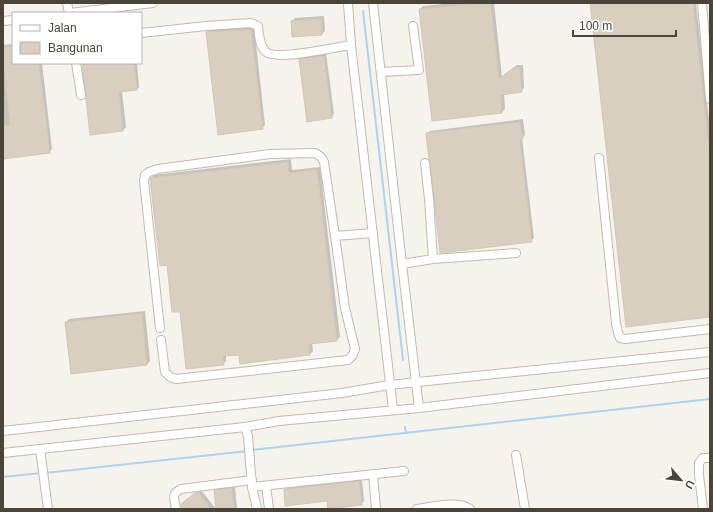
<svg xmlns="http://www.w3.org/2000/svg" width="713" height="512" font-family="Arial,sans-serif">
<rect width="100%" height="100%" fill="#f6f3ec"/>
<g fill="#0003">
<path d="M 454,3 L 494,3 L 502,77 L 517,65 L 523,65 L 524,88 L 521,91 L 504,93 L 505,109 L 502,112 L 420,9 L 423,6 Z"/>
<path d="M 591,3 L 696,3 L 710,129 L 710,316 Z"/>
<path d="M 324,16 L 325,31 L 322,34 L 293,36 L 292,21 L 295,18 Z"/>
<path d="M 254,26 L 265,125 L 262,128 L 219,134 L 207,32 L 210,29 Z"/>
<path d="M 13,44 L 13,63 L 42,63 L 52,149 L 49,152 L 7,158 L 3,160 L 3,45 Z"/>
<path d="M 326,53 L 334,114 L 331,117 L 300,59 L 303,56 Z"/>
<path d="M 83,63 L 137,63 L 139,87 L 136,90 L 122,91 L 126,127 L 123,130 Z"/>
<path d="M 523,119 L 525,135 L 522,138 L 534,238 L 531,241 L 431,162 L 427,134 L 430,131 Z"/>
<path d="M 291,159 L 292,170 L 320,167 L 340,337 L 337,340 L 312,343 L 313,351 L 310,354 L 240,354 L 226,355 L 226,361 L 223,364 L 181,310 L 168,264 L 151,178 L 154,175 Z"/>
<path d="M 145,311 L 150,361 L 147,364 L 71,372 L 66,322 L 69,319 Z"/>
<path d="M 362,479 L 364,501 L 361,504 L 328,500 L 285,490 L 288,487 Z"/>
<path d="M 235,486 L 237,508 L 236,509 L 216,509 L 215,491 L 218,488 Z"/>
<path d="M 199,490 L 201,490 L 216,509 L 182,509 L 185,501 Z"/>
</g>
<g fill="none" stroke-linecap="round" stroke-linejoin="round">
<g stroke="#a9d4f2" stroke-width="2">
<path d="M 363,11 L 403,360"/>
<path d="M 405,427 L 406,433"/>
<path d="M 252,450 L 710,399"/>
<path d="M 45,473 L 248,451"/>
<path d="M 3,477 L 41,473"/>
</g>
</g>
<g fill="#d8cfc1" stroke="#d3c7b4">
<path d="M 475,3 L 491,3 L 499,79 L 513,68 L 520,68 L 522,92 L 501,95 L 502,113 L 432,121 L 419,9 Z"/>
<path d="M 590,3 L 693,3 L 710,156 L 710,317 L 626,327 Z"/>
<path d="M 321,19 L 322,35 L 292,37 L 291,21 Z"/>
<path d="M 250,29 L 251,29 L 263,129 L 218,135 L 206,32 Z"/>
<path d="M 13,46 L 13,63 L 39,63 L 50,153 L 3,159 L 3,125 L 10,125 L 3,63 L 3,47 Z"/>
<path d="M 324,56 L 332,118 L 307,122 L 299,59 Z"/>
<path d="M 82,63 L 134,63 L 137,90 L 119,92 L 123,131 L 90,135 Z"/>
<path d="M 520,122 L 523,139 L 520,140 L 532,242 L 440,253 L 430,162 L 429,159 L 426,133 Z"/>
<path d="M 288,162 L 289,173 L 317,169 L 337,341 L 309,344 L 310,355 L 240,364 L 239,355 L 223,356 L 224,365 L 186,369 L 180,312 L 172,312 L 167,265 L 160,266 L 150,178 Z"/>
<path d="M 142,313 L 147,365 L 71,374 L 65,322 Z"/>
<path d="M 359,481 L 362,505 L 328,509 L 327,501 L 285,506 L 284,489 Z"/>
<path d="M 232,488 L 234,509 L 216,509 L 214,490 Z"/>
<path d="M 198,492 L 211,509 L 181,509 L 181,504 L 195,493 Z"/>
</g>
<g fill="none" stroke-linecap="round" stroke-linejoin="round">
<defs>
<g id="minor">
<path d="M 67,3 L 69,13"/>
<path d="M 348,3 L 351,45 L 393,409"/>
<path d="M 373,3 L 402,264 L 419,408"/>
<path d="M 702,3 L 710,99"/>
<path d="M 70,13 L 153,3"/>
<path d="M 3,21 L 13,20"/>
<path d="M 141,33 L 206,26 L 251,23 L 258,26 C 259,34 259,46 266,52 C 277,61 335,47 351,45"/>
<path d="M 76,63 L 81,95"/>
<path d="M 381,72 L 419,70 L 413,26"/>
<path d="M 599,158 L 616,323 L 618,333 L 620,338 L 625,339 L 710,329"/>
<path d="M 425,163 L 429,199 L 433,259"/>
<path d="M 402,264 L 433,259 L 516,253"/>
<path d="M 160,328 L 144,181 L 145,175 L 149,172 L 158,169 L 270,154 L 315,153 L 321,157 L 324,162 L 335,236"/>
<path d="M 161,340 L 165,372 L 170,377 L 176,379 L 348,360 L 353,355 L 355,349 L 345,308 L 335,236 L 373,233"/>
<path d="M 245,427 L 248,436 L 252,487 L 257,509"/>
<path d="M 3,431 L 342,393 L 389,385 L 710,352"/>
<path d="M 40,449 L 48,509"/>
<path d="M 3,453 L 245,427 L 279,421 L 419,408 L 710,373"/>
<path d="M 516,455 L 525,509"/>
<path d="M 373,474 L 376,509"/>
<path d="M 266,486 L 269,509"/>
<path d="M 252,487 L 404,471"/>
<path d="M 176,509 L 174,498 L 175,493 L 181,489 L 252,480"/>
<path d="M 417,509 C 432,507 458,500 470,509"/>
<path d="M 703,509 L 699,475 L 699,463 L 703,458 L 710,458"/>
</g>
</defs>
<use href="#minor" stroke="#c2bbae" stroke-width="10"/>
<use href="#minor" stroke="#fff" stroke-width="8"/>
</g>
<rect width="713" height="512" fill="none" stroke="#4b4439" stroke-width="8"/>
<rect x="12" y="12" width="130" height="52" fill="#ffffff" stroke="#b7b4b0"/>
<rect x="20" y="25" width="20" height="6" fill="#ffffff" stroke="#b7b4b0"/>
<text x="48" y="32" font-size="12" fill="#4b4439">Jalan</text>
<rect x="20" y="42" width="20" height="12" fill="#d8cfc1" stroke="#b7b4b0"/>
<text x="48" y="52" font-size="12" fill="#4b4439">Bangunan</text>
<g transform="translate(681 480) rotate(118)" stroke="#ffffff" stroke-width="3" paint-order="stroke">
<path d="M0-3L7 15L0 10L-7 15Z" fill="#4b4439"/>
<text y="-6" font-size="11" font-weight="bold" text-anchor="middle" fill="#4b4439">U</text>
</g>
<path d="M573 30v6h103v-6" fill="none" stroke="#4b4439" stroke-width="2"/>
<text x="579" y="30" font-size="12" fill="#4b4439" stroke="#ffffff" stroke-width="3" paint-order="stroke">100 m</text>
</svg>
